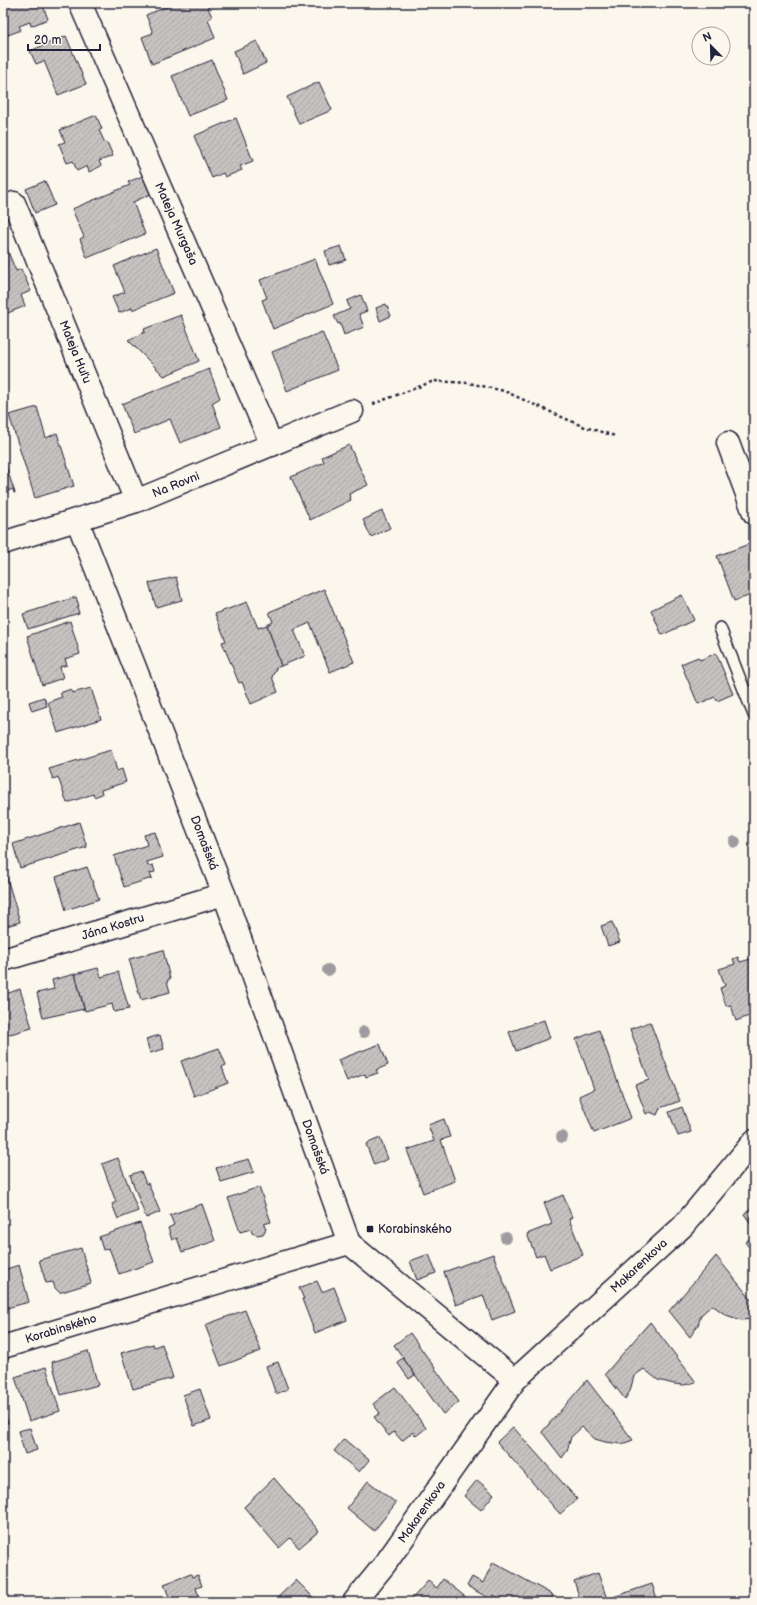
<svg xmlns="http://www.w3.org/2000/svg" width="757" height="1605" font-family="'Balsamiq Sans',sans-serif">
<defs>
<pattern id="building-hatch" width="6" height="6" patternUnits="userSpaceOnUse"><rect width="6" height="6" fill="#c6c2c0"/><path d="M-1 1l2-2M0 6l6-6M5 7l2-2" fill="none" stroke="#aaa6a6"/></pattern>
</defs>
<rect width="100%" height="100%" fill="#fbf7ec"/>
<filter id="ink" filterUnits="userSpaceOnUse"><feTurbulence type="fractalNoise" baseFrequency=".025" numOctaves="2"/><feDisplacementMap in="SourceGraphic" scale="8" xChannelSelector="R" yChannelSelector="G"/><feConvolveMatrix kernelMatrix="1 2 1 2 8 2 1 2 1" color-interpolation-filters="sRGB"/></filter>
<g filter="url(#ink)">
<g fill="url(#building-hatch)" stroke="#22223b">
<path d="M 3,3 L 42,3 L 48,19 L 31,26 L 30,22 L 19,26 L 21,30 L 3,37 Z"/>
<path d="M 176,3 L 206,3 L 212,17 L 208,19 L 215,38 L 152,64 L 142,37 L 153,33 L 146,15 Z"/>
<path d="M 66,36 L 86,84 L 58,95 L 44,61 L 36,64 L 30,51 Z"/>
<path d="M 257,41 L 266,63 L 243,74 L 234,51 Z"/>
<path d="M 212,60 L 228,100 L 188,116 L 172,76 Z"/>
<path d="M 319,82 L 332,110 L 299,124 L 287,97 Z"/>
<path d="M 96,115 L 102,129 L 99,130 L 105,143 L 107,142 L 113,156 L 99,161 L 101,166 L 89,172 L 87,166 L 77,171 L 73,161 L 67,163 L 59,144 L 65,142 L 60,130 Z"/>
<path d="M 236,118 L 253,161 L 240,166 L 242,170 L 225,177 L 223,173 L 212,178 L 194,136 Z"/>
<path d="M 145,175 L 153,193 L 133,202 L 145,234 L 87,258 L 80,239 L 84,237 L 72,209 L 130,185 L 128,182 Z"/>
<path d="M 45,181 L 55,205 L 35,213 L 26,189 Z"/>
<path d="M 341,246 L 346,260 L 329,265 L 325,251 Z"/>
<path d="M 6,247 L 16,271 L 21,269 L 31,291 L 21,295 L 25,306 L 3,315 L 3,248 Z"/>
<path d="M 156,248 L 174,293 L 132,310 L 132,308 L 119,313 L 112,297 L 125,292 L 114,266 Z"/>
<path d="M 315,259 L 333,304 L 273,329 L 262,300 L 267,298 L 260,280 Z"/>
<path d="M 361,295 L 367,311 L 359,314 L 364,327 L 344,335 L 340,323 L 338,324 L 334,316 L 350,309 L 347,301 Z"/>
<path d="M 386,304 L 391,316 L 380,321 L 376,308 Z"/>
<path d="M 181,315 L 199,361 L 164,376 L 128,340 L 145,332 L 144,329 Z"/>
<path d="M 322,332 L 338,370 L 287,391 L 272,352 Z"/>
<path d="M 209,369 L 220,398 L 212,403 L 221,427 L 180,443 L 170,419 L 134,434 L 122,404 Z"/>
<path d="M 37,407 L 46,438 L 57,433 L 74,486 L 35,498 L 9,415 Z"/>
<path d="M 349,445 L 368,485 L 349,494 L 351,500 L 310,520 L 291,477 L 324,462 L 322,457 Z"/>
<path d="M 3,457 L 15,493 L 14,493 L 13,489 L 3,493 Z"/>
<path d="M 382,511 L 390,528 L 371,537 L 363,520 Z"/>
<path d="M 749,544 L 754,558 L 754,594 L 734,601 L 717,556 Z"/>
<path d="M 176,577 L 182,600 L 156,607 L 149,583 Z"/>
<path d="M 324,589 L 354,662 L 330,672 L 310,623 L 294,630 L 305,656 L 281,666 L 267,625 L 273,622 L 269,612 Z"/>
<path d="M 682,595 L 694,620 L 662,635 L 651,610 Z"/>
<path d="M 76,597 L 79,606 L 77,607 L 79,613 L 28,629 L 23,614 Z"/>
<path d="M 247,602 L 258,628 L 267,625 L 281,666 L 276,668 L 272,677 L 278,692 L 251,704 L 242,682 L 239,683 L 222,642 L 226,641 L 215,614 Z"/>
<path d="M 70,621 L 80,654 L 65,659 L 67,665 L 60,667 L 63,678 L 42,685 L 27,636 Z"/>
<path d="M 716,653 L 733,694 L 717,701 L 715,697 L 698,704 L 681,664 L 698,657 L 700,660 Z"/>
<path d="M 91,688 L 101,719 L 58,733 L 48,702 L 62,697 L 60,693 L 71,689 L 72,693 Z"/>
<path d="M 44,697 L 47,706 L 32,711 L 29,702 Z"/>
<path d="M 111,750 L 117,771 L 122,769 L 126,782 L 101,790 L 102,794 L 94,797 L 93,794 L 67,803 L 58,777 L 53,779 L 49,769 Z"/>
<path d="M 79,822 L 87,847 L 20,868 L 13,844 Z"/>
<path d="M 155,832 L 163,857 L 147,862 L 148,866 L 153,865 L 155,872 L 150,873 L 152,878 L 124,887 L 114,856 L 147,845 L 144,835 Z"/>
<path d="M 87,867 L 99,899 L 66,910 L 56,877 Z"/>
<path d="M 7,878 L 20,922 L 3,927 L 3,879 Z"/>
<path d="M 612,922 L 620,942 L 608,946 L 601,926 Z"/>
<path d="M 163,950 L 170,979 L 167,981 L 170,992 L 141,1000 L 129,959 Z"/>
<path d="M 738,957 L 740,962 L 751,959 L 754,967 L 754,1014 L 736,1021 L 731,1005 L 726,1006 L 720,988 L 725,986 L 719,969 L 735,964 L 733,959 Z"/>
<path d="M 98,968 L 101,977 L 118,972 L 129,1009 L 114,1012 L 112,1004 L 85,1011 L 75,974 Z"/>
<path d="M 75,974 L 84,1009 L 43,1018 L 37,993 L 54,989 L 52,980 Z"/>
<path d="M 20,989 L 32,1028 L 3,1036 L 3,995 Z"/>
<path d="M 544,1020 L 550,1038 L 516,1051 L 509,1032 Z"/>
<path d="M 650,1022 L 680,1101 L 660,1108 L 657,1115 L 650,1112 L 646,1114 L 635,1085 L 649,1080 L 630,1029 Z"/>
<path d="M 599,1030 L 631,1118 L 594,1133 L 579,1096 L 594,1089 L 576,1039 Z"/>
<path d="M 160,1035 L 164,1049 L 150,1053 L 146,1039 Z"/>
<path d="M 380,1044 L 388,1065 L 376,1070 L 378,1073 L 366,1077 L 365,1074 L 347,1081 L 338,1060 Z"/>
<path d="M 219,1048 L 226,1065 L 222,1067 L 228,1083 L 194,1096 L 181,1061 Z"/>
<path d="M 682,1107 L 691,1132 L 678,1136 L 669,1112 Z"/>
<path d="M 444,1119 L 450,1137 L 441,1140 L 455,1181 L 423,1193 L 407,1150 L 434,1141 L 428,1125 Z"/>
<path d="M 380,1138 L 388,1159 L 374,1165 L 366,1144 Z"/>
<path d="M 118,1158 L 138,1211 L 118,1219 L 112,1204 L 116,1202 L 102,1164 Z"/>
<path d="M 249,1159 L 254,1172 L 221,1182 L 216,1168 Z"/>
<path d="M 141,1171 L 146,1184 L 148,1183 L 160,1212 L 146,1218 L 130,1175 Z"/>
<path d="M 259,1187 L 271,1222 L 264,1224 L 266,1229 L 263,1234 L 257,1235 L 252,1233 L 251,1229 L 240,1232 L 228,1198 Z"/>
<path d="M 563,1195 L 572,1217 L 569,1219 L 583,1255 L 550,1269 L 544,1254 L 536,1257 L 527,1234 L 552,1224 L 544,1203 Z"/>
<path d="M 202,1204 L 215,1241 L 182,1252 L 177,1238 L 172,1240 L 168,1228 L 174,1225 L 170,1215 Z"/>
<path d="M 754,1207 L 754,1228 L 744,1214 Z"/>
<path d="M 140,1223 L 154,1262 L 119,1274 L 109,1248 L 103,1250 L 99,1237 Z"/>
<path d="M 754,1236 L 754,1254 L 745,1242 Z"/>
<path d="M 81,1248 L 91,1283 L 62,1292 L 59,1292 L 55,1288 L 53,1282 L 46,1283 L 39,1260 Z"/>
<path d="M 429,1254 L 436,1273 L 417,1280 L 410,1261 Z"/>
<path d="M 493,1254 L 515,1311 L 492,1320 L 483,1295 L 456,1305 L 444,1272 Z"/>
<path d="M 716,1256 L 754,1303 L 754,1319 L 741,1320 L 726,1315 L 712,1305 L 701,1315 L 698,1325 L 690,1337 L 669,1311 Z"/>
<path d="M 19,1265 L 29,1302 L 3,1309 L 3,1270 Z"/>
<path d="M 317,1281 L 322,1292 L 334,1287 L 347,1320 L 315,1333 L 302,1299 L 304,1299 L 299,1288 Z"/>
<path d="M 245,1310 L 261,1351 L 221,1366 L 205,1325 Z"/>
<path d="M 650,1322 L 696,1382 L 684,1385 L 674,1384 L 658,1380 L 644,1369 L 634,1376 L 630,1391 L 625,1399 L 605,1374 Z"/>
<path d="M 410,1333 L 459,1402 L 443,1414 L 394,1345 Z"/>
<path d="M 153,1344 L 154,1347 L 162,1344 L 173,1378 L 133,1389 L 121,1353 Z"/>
<path d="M 88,1351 L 98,1385 L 61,1395 L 52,1362 Z"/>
<path d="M 403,1358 L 415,1375 L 409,1379 L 397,1362 Z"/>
<path d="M 278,1362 L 288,1389 L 276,1394 L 266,1366 Z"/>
<path d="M 46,1367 L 60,1411 L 29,1421 L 15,1377 Z"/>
<path d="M 587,1380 L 633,1440 L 622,1444 L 605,1442 L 595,1439 L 582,1427 L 571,1437 L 567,1451 L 562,1458 L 542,1432 Z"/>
<path d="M 395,1387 L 426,1428 L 416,1436 L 413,1432 L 402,1441 L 394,1432 L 389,1436 L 374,1417 L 380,1413 L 373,1404 Z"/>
<path d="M 200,1389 L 211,1420 L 194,1426 L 183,1395 Z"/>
<path d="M 3,1405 L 8,1423 L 3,1424 Z"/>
<path d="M 513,1427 L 577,1499 L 560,1514 L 497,1442 Z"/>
<path d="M 30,1428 L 37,1450 L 25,1454 L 18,1431 Z"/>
<path d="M 344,1439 L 369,1460 L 359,1472 L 334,1451 Z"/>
<path d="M 274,1478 L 319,1531 L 299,1548 L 290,1538 L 279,1548 L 244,1507 Z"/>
<path d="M 477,1480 L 494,1494 L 481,1510 L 464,1496 Z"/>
<path d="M 368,1481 L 396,1503 L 374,1531 L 347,1508 Z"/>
<path d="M 493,1562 L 553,1595 L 550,1602 L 505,1602 L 494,1595 L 492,1600 L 467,1586 L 472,1577 L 483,1583 Z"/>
<path d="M 598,1573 L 607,1599 L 652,1584 L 658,1602 L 581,1602 L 574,1581 Z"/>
<path d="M 191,1574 L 192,1577 L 198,1575 L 202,1586 L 196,1588 L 201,1602 L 171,1602 L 164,1584 Z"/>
<path d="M 443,1579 L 468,1599 L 466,1602 L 409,1602 L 428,1581 L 437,1588 Z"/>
<path d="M 296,1580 L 318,1602 L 273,1602 Z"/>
</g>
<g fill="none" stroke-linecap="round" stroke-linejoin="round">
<defs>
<path id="lane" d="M 720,628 L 754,715"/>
<g id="street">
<path d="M 80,3 L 272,445"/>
<path d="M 14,203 L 136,501"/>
<path d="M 728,443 L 754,513"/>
<path d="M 77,520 L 224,894 L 349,1243"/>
<path d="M 3,543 L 136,501 L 352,411"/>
<path d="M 3,960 L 224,894"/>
<path d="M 349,1243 L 515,1380"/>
<path d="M 3,1347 L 349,1243"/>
<path d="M 354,1602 L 385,1564 L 515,1380 L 683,1226 L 754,1141"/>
</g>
</defs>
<use href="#lane" stroke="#22223b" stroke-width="14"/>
<use href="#street" stroke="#22223b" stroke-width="25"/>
<path stroke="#22223b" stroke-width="2.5" stroke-dasharray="3 3" stroke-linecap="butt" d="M 373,404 L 434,381 L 469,383 L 504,391 L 582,426 L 615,436"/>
<use href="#lane" stroke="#fbf7ec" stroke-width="11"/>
<use href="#street" stroke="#fbf7ec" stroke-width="22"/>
</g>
<g fill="#9d9ba0">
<circle cx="735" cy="842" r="6"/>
<circle cx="328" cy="970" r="6"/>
<circle cx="364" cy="1032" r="6"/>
<circle cx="562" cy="1137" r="6"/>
<circle cx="506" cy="1238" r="6"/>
</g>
</g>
<rect fill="#22223b" stroke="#fbf7ec" stroke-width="1.5" x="366" y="1225" width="8" height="8" rx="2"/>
<g text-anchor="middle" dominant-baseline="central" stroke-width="3.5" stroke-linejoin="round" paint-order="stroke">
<g font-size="12" fill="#22223b" stroke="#fbf7ec">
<text transform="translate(176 224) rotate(66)">Mateja Murgaša</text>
<text transform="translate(75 352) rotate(68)">Mateja Huľu</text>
<text transform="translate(176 485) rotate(-22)">Na Rovni</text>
<text transform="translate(204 843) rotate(69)">Domašská</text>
<text transform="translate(113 927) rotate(-17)">Jána Kostru</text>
<text transform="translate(315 1147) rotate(70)">Domašská</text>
<text transform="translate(639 1266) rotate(-43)">Makarenkova</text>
<text transform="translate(61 1329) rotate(-17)">Korabinského</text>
<text transform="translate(422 1512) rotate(-55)">Makarenkova</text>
</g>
<g font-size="12" fill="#22223b" stroke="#fbf7ec" text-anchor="start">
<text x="378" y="1229">Korabinského</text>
</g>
</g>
<rect width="757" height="1605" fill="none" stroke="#fbf7ec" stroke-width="16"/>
<rect x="8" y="8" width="741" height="1589" fill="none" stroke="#22223b" stroke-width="1.5" filter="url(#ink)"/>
<g transform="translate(711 46) rotate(337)"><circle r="19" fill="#fbf7ec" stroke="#a4a2a5"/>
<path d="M0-3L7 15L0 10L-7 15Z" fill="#22223b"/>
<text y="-6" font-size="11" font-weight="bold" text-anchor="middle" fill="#22223b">N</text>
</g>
<path d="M28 44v6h72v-6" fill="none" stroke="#22223b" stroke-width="2"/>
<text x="34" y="44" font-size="12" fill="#22223b" stroke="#fbf7ec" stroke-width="3" paint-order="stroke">20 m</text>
</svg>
